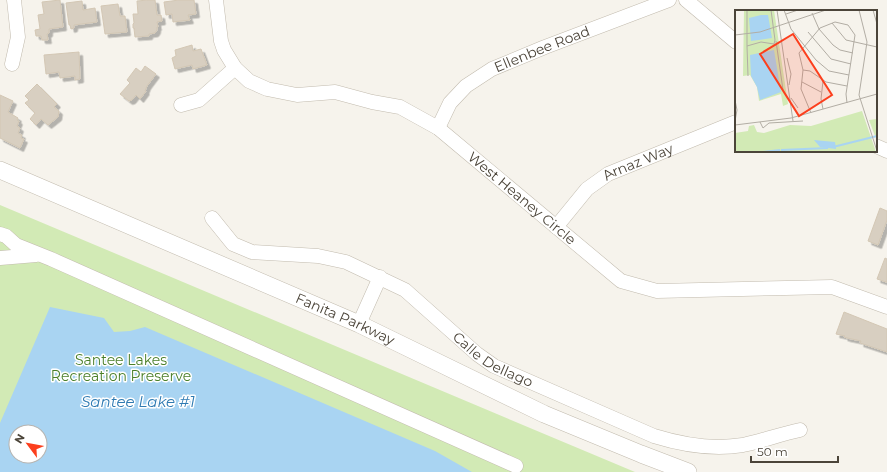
<svg xmlns="http://www.w3.org/2000/svg" width="887" height="472" font-family="Montserrat,sans-serif">
<defs>
<filter id="shadow"><feDropShadow dx="3.5" dy="3.5" stdDeviation="0" flood-color="#0004"/></filter>
</defs>
<rect width="100%" height="100%" fill="#f6f3ec"/>
<path fill="#d2eab5" fill-rule="evenodd" d="M 0,205 L 604,459 L 635,472 L 0,472 ZM 16,432 L 40,432 L 40,456 L 16,456 Z"/>
<path fill="#a9d4f2" fill-rule="evenodd" d="M 50,307 L 104,318 L 114,332 L 130,331 L 145,327 L 435,451 L 472,472 L 0,472 L 0,423 ZM 16,432 L 40,432 L 40,456 L 16,456 Z"/>
<g fill="#d8cfc1" stroke="#d3c7b4" filter="url(#shadow)">
<path d="M 60,0 L 63,27 L 49,29 L 49,33 L 47,34 L 48,40 L 42,40 L 41,36 L 36,36 L 35,30 L 40,29 L 38,15 L 44,14 L 42,2 Z"/>
<path d="M 148,0 L 155,0 L 157,15 L 161,15 L 162,21 L 157,22 L 158,27 L 157,27 L 157,30 L 155,33 L 149,34 L 149,36 L 135,37 L 134,29 L 135,29 L 133,28 L 133,24 L 134,23 L 133,14 L 138,14 L 137,1 Z"/>
<path d="M 179,0 L 194,0 L 196,14 L 188,15 L 190,20 L 173,22 L 172,14 L 166,15 L 164,2 Z"/>
<path d="M 82,1 L 83,10 L 95,8 L 97,22 L 74,25 L 74,28 L 71,29 L 70,25 L 69,25 L 66,3 Z"/>
<path d="M 118,4 L 120,16 L 125,16 L 127,32 L 105,34 L 101,6 Z"/>
<path d="M 192,45 L 193,51 L 201,49 L 207,65 L 193,69 L 192,65 L 175,69 L 172,58 L 176,56 L 175,50 Z"/>
<path d="M 79,52 L 80,79 L 75,80 L 75,76 L 60,78 L 59,72 L 46,74 L 44,55 Z"/>
<path d="M 145,66 L 156,74 L 147,86 L 145,91 L 146,91 L 140,99 L 136,95 L 132,100 L 129,101 L 120,94 L 130,83 L 127,80 L 136,68 L 141,72 Z"/>
<path d="M 37,84 L 57,104 L 54,107 L 59,111 L 58,117 L 48,125 L 41,119 L 36,125 L 30,119 L 35,113 L 25,103 L 29,100 L 25,96 Z"/>
<path d="M 0,95 L 13,101 L 8,112 L 18,118 L 17,120 L 19,121 L 17,126 L 20,128 L 18,133 L 22,135 L 21,138 L 24,139 L 20,148 L 0,138 Z"/>
<path d="M 880,208 L 887,211 L 887,220 L 878,245 L 868,241 Z"/>
<path d="M 885,258 L 887,259 L 887,282 L 886,282 L 877,279 Z"/>
<path d="M 844,312 L 887,329 L 887,352 L 860,343 L 861,341 L 847,338 L 844,337 L 845,336 L 836,334 Z"/>
</g>
<g fill="none" stroke-linecap="round" stroke-linejoin="round">
<defs>
<g id="minor">
<path id="s1" d="M 216,0 L 221,41 L 224,50 L 235,68 L 249,81 L 267,89 L 297,95 L 335,92 L 372,102 L 400,107 L 438,128 L 621,281 L 657,291 L 832,287 L 887,307"/>
<path d="M 686,0 L 736,42"/>
<path d="M 12,64 L 18,37 L 14,0"/>
<path d="M 181,105 L 199,100 L 235,68"/>
<path id="s2" d="M 438,128 L 450,103 L 466,86 L 492,69 L 545,47 L 669,0"/>
<path d="M 876,146 L 887,151"/>
<path id="s3" d="M 212,218 L 233,244 L 252,252 L 318,256 L 346,262 L 405,290 L 477,354 L 494,366 L 654,436 C 683,445 713,450 743,445 C 762,441 781,434 800,430"/>
<path id="s4" d="M 556,227 L 587,189 L 608,174 L 736,122"/>
<path d="M 0,234 L 6,236 L 16,245 L 51,259 L 516,466"/>
<path d="M 0,258 L 36,255"/>
<path d="M 359,324 L 380,277"/>
</g>
<g id="tertiary">
<path id="s5" d="M 0,170 L 359,324 L 544,414 L 641,454 L 688,472"/>
</g>
</defs>
<use href="#minor" stroke="#c2bbae" stroke-width="15"/>
<use href="#tertiary" stroke="#c2bbae" stroke-width="18"/>
<use href="#minor" stroke="#fff" stroke-width="14"/>
<use href="#tertiary" stroke="#fff" stroke-width="17"/>
</g>
<g text-anchor="middle" dominant-baseline="central" stroke-width="3" stroke-linejoin="round" paint-order="stroke">
<g font-size="14" fill="#4b4439" stroke="#fff">
<text stroke="none"><textPath href="#s2" startOffset="136">Ellenbee Road</textPath></text>
<text stroke="none"><textPath href="#s4" startOffset="107">Arnaz Way</textPath></text>
<text stroke="none"><textPath href="#s1" startOffset="399">West Heaney Circle</textPath></text>
<text stroke="none"><textPath href="#s5" startOffset="376">Fanita Parkway</textPath></text>
<text stroke="none"><textPath href="#s3" startOffset="327">Calle Dellago</textPath></text>
</g>
<g font-size="14" fill="#4a7f2a" stroke="#fff">
<text x="121" y="360">Santee Lakes<tspan x="121" dy="16">Recreation Preserve</tspan></text>
</g>
<g font-size="15" font-style="italic" fill="#2e7ab2" stroke="#fff">
<text x="138" y="401">Santee Lake #1</text>
</g>
</g>
<g transform="translate(735 10)">
<rect width="142" height="142" fill="#f6f3ec"/>
<path d="M 9,0 L 39,0 L 53,94 L 48,96 L 46,84 L 24,91 L 22,77 L 15,65 L 8,66 ZM 127,101 L 141,142 L 0,142 L 0,123 L 13,121 L 14,116 L 19,115 L 22,122 L 29,123 L 55,115 L 76,116 ZM 142,109 L 142,126 L 140,126 L 134,110 Z" fill="#d2eab5"/>
<path d="M 26,5 L 33,5 L 37,28 L 16,31 L 14,8 ZM 39,40 L 46,82 L 25,90 L 22,77 L 16,66 L 15,45 ZM 79,130 L 100,132 L 101,139 L 85,137 Z" fill="#a9d4f2"/>
<path fill="none" stroke="#a9d4f2" stroke-width="2" d="M 98,137 L 142,126M 46,140 L 93,138M 28,142 L 45,140"/>
<path fill="none" stroke="#b2ada4" stroke-width="1" d="M 36,0 L 40,30M 42,0 L 58,111M 49,0 L 56,19 L 81,50 L 94,61 L 114,65M 124,0 L 132,32 L 124,85 L 142,141M 138,0 L 142,14M 77,3 L 84,19 L 98,35 L 105,40 L 118,43M 51,4 L 63,0M 97,13 L 111,30 L 142,37M 73,22 L 96,49 L 116,54M 0,25 L 25,22 L 91,0M 41,31 L 48,80M 12,36 L 12,0M 52,48 L 56,64 L 54,75M 68,60 L 75,61 L 91,72 L 112,76M 13,66 L 12,36 L 26,32 L 39,34 L 40,30M 88,71 L 86,89 L 88,99M 67,72 L 86,82M 142,84 L 142,62M 56,88 L 63,98M 0,90 L 2,100 L 0,111M 76,103 L 66,79 L 68,60 L 64,43 L 85,18 L 100,12 L 113,15 L 120,25 L 111,84 L 112,93M 25,112 L 28,118 L 34,113 L 68,111M 0,115 L 56,108 L 142,84"/>
<path fill="#fc3f1d" fill-opacity="0.15" stroke="#fc3f1d" stroke-width="2" d="M 58,24 L 97,85 L 64,106 L 25,44 Z"/>
<rect width="142" height="142" fill="none" stroke="#4b4439" stroke-width="2"/>
</g>
<g transform="translate(28 444) rotate(302)"><circle r="19" fill="#ffffff" stroke="#b7b4b0"/>
<path d="M0-3L7 15L0 10L-7 15Z" fill="#fc3f1d"/>
<text y="-6" font-size="11" font-weight="bold" text-anchor="middle" fill="#4b4439">N</text>
</g>
<path d="M751 456v6h87v-6" fill="none" stroke="#4b4439" stroke-width="2"/>
<text x="757" y="456" font-size="12" fill="#4b4439" stroke="#ffffff" stroke-width="3" paint-order="stroke">50 m</text>
</svg>
